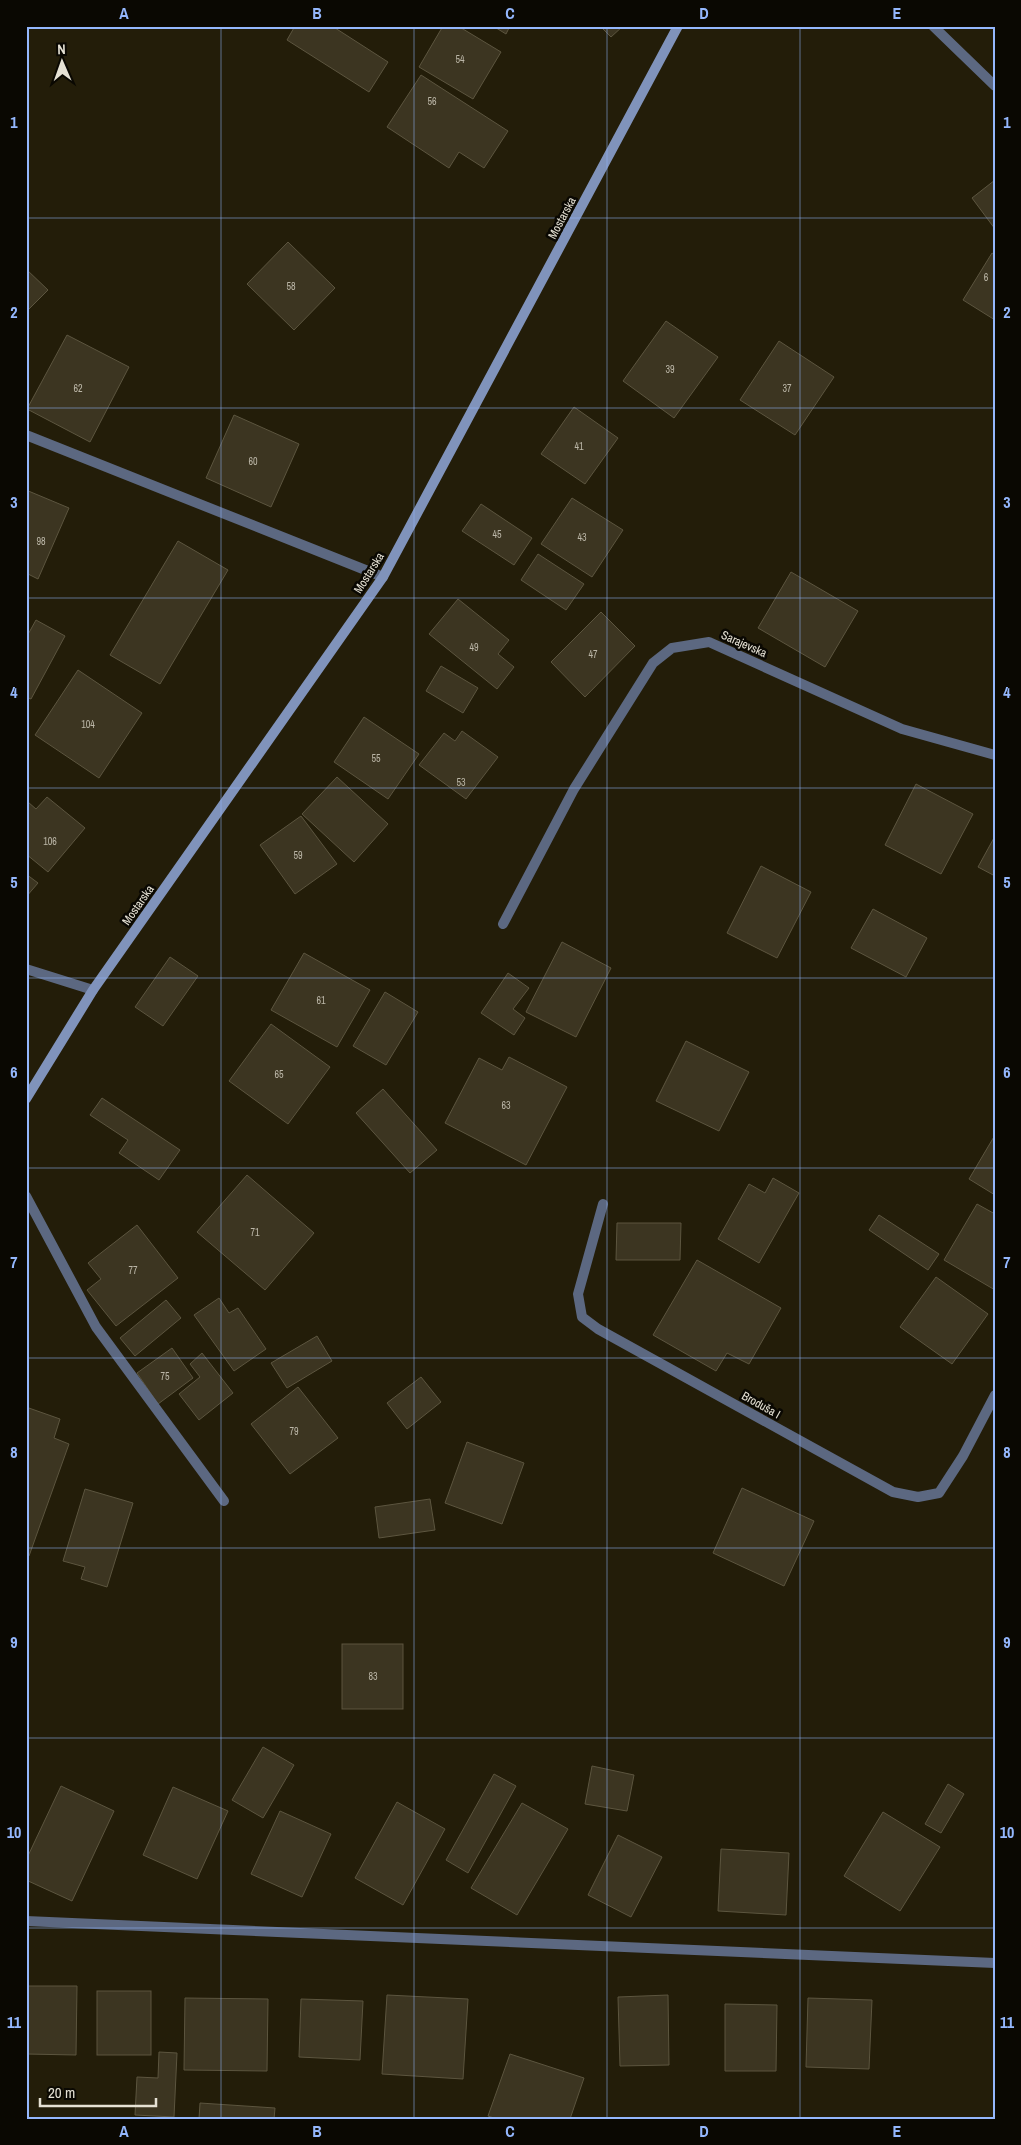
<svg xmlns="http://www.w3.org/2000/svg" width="1021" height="2145" font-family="'Archivo Narrow',sans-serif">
<rect width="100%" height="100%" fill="#231d09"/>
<g fill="#3c3521" stroke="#5c553f">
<path d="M 295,26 L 332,26 L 388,62 L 369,92 L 287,40 Z"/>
<path d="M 443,26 L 458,26 L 501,52 L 473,99 L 419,67 Z"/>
<path d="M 493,26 L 510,26 L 506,34 Z"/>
<path d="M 600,26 L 623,26 L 611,37 Z"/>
<path d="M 421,75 L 508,131 L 484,168 L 459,152 L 449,168 L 387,127 Z"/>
<path d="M 995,180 L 995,229 L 972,198 Z"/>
<path d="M 288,242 L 335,288 L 294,330 L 247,284 Z"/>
<path d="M 992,253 L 995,255 L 995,320 L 963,300 Z"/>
<path d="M 26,269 L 48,290 L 26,312 Z"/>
<path d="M 666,321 L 718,357 L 674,418 L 623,381 Z"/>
<path d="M 67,335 L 129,367 L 90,442 L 27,409 Z"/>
<path d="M 779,341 L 834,377 L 795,435 L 740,400 Z"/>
<path d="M 574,407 L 618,438 L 585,484 L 541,454 Z"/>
<path d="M 234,415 L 299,444 L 271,507 L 206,478 Z"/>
<path d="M 26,490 L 69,508 L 38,579 L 26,573 Z"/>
<path d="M 572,498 L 623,530 L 592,577 L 541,544 Z"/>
<path d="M 481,504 L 532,538 L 514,565 L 462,531 Z"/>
<path d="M 178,541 L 228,570 L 160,684 L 110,655 Z"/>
<path d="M 538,554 L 584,584 L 566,610 L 521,580 Z"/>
<path d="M 791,572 L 858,611 L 825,667 L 758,628 Z"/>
<path d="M 458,599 L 509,640 L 498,654 L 514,667 L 497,689 L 429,634 Z"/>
<path d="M 601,612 L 635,646 L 585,697 L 551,662 Z"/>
<path d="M 36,620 L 65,636 L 31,699 L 26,697 L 26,638 Z"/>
<path d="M 441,666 L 478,688 L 463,713 L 426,691 Z"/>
<path d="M 78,670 L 142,713 L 99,778 L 35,735 Z"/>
<path d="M 364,717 L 419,754 L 388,799 L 334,762 Z"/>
<path d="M 462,731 L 498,757 L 466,799 L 419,765 L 444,733 L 455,741 Z"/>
<path d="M 337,777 L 388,824 L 354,862 L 302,814 Z"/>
<path d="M 916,784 L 973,814 L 941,874 L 885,845 Z"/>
<path d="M 47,797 L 85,828 L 48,872 L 26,854 L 26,804 L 28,802 L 36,809 Z"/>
<path d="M 301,816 L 337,864 L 295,894 L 260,845 Z"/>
<path d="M 995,836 L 995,876 L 978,867 Z"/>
<path d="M 761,866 L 811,892 L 777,958 L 727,933 Z"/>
<path d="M 26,874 L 38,883 L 26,897 Z"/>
<path d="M 873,909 L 927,938 L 906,977 L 851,948 Z"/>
<path d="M 562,942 L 611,968 L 576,1037 L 526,1012 Z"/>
<path d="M 304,953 L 370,990 L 337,1047 L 271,1010 Z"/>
<path d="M 170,957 L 198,976 L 163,1026 L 135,1007 Z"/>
<path d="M 508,973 L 529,988 L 513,1009 L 525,1018 L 514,1035 L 481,1013 Z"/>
<path d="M 385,992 L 418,1012 L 386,1065 L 353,1046 Z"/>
<path d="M 271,1024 L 330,1067 L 288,1124 L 229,1081 Z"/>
<path d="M 686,1041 L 749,1072 L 719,1131 L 656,1101 Z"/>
<path d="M 509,1057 L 567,1087 L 526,1165 L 445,1123 L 479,1058 L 502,1070 Z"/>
<path d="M 383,1089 L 437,1150 L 410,1173 L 356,1113 Z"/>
<path d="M 102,1098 L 180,1150 L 159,1180 L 119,1153 L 128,1140 L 90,1115 Z"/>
<path d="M 995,1135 L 995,1195 L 969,1179 Z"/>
<path d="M 247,1175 L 314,1233 L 265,1290 L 197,1232 Z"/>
<path d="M 773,1178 L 799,1193 L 759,1263 L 718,1239 L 749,1184 L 765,1193 Z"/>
<path d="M 977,1204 L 995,1214 L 995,1290 L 944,1260 Z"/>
<path d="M 879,1215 L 939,1254 L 928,1270 L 869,1230 Z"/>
<path d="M 617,1223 L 681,1223 L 680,1260 L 616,1260 Z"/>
<path d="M 137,1225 L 178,1278 L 116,1326 L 87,1290 L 101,1279 L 88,1263 Z"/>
<path d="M 697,1260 L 781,1308 L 749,1364 L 727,1353 L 716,1371 L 653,1335 Z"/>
<path d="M 936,1277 L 988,1314 L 952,1364 L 900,1327 Z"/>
<path d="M 219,1298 L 229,1313 L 238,1308 L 266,1349 L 234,1371 L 194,1315 Z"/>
<path d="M 166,1300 L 181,1318 L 135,1356 L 120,1338 Z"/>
<path d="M 317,1336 L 332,1361 L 287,1388 L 271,1363 Z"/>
<path d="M 172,1348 L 193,1378 L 158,1404 L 137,1373 Z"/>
<path d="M 202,1353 L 233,1393 L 199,1420 L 179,1394 L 200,1377 L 190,1364 Z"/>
<path d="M 421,1377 L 441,1402 L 407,1429 L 387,1403 Z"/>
<path d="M 298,1387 L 338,1438 L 290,1474 L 251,1424 Z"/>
<path d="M 26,1407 L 60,1419 L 54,1438 L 69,1444 L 29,1556 L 26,1555 Z"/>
<path d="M 467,1442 L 524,1463 L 502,1524 L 445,1503 Z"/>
<path d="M 742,1488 L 814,1521 L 784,1586 L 713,1553 Z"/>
<path d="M 85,1489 L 133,1503 L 107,1587 L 81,1579 L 85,1567 L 63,1561 Z"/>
<path d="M 430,1499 L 435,1530 L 379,1538 L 375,1507 Z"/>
<rect x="342" y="1644" width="61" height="65"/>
<path d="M 263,1747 L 294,1765 L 263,1818 L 232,1800 Z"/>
<path d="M 592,1766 L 634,1775 L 627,1811 L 585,1804 Z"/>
<path d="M 494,1774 L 516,1786 L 468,1873 L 446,1860 Z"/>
<path d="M 948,1784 L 964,1794 L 941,1833 L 925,1824 Z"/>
<path d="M 61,1786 L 114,1811 L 72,1901 L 26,1880 L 26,1860 Z"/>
<path d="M 173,1787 L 228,1811 L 197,1879 L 143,1855 Z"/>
<path d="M 397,1802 L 445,1829 L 403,1905 L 355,1878 Z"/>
<path d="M 522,1803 L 568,1829 L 517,1915 L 471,1888 Z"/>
<path d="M 280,1811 L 331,1834 L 302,1897 L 251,1874 Z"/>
<path d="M 883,1812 L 940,1847 L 900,1911 L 844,1876 Z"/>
<path d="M 618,1835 L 662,1857 L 631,1917 L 588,1895 Z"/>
<path d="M 721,1849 L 789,1853 L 786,1915 L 718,1911 Z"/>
<path d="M 26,1986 L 77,1986 L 76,2055 L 26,2054 Z"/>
<rect x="97" y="1991" width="54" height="64"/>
<path d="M 387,1995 L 468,1999 L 463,2079 L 382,2074 Z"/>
<path d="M 668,1995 L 669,2065 L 620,2066 L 618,1997 Z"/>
<path d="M 185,1998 L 268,1999 L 267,2071 L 184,2070 Z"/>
<path d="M 808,1998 L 872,2000 L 869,2069 L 806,2067 Z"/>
<path d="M 301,1999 L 363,2001 L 360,2060 L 299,2057 Z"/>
<path d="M 725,2004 L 777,2005 L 776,2071 L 725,2071 Z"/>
<path d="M 159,2052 L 177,2053 L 174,2117 L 135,2115 L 137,2077 L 158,2078 Z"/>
<path d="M 510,2054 L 584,2078 L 570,2119 L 497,2119 L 488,2116 Z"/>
<path d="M 200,2103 L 275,2108 L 274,2119 L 199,2119 Z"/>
</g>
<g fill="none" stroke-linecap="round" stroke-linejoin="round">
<g stroke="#5c6881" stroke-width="10">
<path d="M 933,26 L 995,86"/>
<path d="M 26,435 L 383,577"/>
<path d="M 503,924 L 574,789 L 653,663 L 672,648 L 709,642 L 902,729 L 995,755"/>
<path d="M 26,969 L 93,990"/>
<path d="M 26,1196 L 96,1327 L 224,1501"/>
<path d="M 603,1204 L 578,1294 L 582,1317 L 598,1329 L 893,1492 L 918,1497 L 939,1493 L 963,1456 L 995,1395"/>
<path d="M 26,1921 L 995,1963"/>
</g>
<path stroke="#8093bb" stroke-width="10" d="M 26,1099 L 93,990 L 383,577 L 678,26"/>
</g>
<path fill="none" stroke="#94b7fd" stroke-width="1" stroke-opacity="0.55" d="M 221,26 L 221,2119M 414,26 L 414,2119M 607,26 L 607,2119M 800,26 L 800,2119M 26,218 L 995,218M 26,408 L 995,408M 26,598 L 995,598M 26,788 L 995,788M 26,978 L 995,978M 26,1168 L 995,1168M 26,1358 L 995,1358M 26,1548 L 995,1548M 26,1738 L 995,1738M 26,1928 L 995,1928"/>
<g text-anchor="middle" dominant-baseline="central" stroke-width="5" stroke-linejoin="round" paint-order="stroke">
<g font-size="10" fill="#bbb6a7">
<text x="460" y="59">54</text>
<text x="432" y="101">56</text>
<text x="986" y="277">6</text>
<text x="291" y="286">58</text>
<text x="670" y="369">39</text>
<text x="78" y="388">62</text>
<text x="787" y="388">37</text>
<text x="579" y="446">41</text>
<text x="253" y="461">60</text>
<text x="497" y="534">45</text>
<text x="582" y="537">43</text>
<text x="41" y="541">98</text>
<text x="474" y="647">49</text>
<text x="593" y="654">47</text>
<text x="88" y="724">104</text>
<text x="376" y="758">55</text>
<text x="461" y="782">53</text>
<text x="50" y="841">106</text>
<text x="298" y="855">59</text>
<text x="321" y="1000">61</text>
<text x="279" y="1074">65</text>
<text x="506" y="1105">63</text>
<text x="255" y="1232">71</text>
<text x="133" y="1270">77</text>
<text x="165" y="1376">75</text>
<text x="294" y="1431">79</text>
<text x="373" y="1676">83</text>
</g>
<g font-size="12" fill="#e5e1d4" stroke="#0a0802">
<text transform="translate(562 218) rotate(-62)">Mostarska</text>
<text transform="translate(369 573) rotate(-58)">Mostarska</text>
<text transform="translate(744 644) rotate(24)">Sarajevska</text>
<text transform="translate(138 905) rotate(-55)">Mostarska</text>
<text transform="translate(761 1405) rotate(29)">Broduša I</text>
</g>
</g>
<rect width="1021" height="2145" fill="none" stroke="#0a0802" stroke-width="55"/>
<g transform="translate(62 62) rotate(358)" stroke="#0a0802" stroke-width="4" paint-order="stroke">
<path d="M0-4L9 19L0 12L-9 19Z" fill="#e5e1d4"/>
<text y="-8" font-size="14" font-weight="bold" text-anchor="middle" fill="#e5e1d4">N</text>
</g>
<path d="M40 2098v8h116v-8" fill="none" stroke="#e5e1d4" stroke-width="2.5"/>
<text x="48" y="2098" font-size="15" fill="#e5e1d4" stroke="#0a0802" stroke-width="4" paint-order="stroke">20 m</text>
<rect x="28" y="28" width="966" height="2090" fill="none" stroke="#94b7fd" stroke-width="2"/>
<g font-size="16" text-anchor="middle" font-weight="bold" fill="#94b7fd">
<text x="124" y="19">A</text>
<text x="317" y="19">B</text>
<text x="510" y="19">C</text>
<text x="704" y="19">D</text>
<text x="897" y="19">E</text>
<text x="14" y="128">1</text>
<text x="1007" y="128">1</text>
<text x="14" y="318">2</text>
<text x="1007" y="318">2</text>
<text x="14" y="508">3</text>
<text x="1007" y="508">3</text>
<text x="14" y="698">4</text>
<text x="1007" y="698">4</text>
<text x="14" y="888">5</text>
<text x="1007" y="888">5</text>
<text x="14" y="1078">6</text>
<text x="1007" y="1078">6</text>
<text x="14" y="1268">7</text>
<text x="1007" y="1268">7</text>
<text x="14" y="1458">8</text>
<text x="1007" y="1458">8</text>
<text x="14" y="1648">9</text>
<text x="1007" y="1648">9</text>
<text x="14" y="1838">10</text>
<text x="1007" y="1838">10</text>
<text x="14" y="2028">11</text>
<text x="1007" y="2028">11</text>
<text x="124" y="2137">A</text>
<text x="317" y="2137">B</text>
<text x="510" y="2137">C</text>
<text x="704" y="2137">D</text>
<text x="897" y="2137">E</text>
</g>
</svg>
